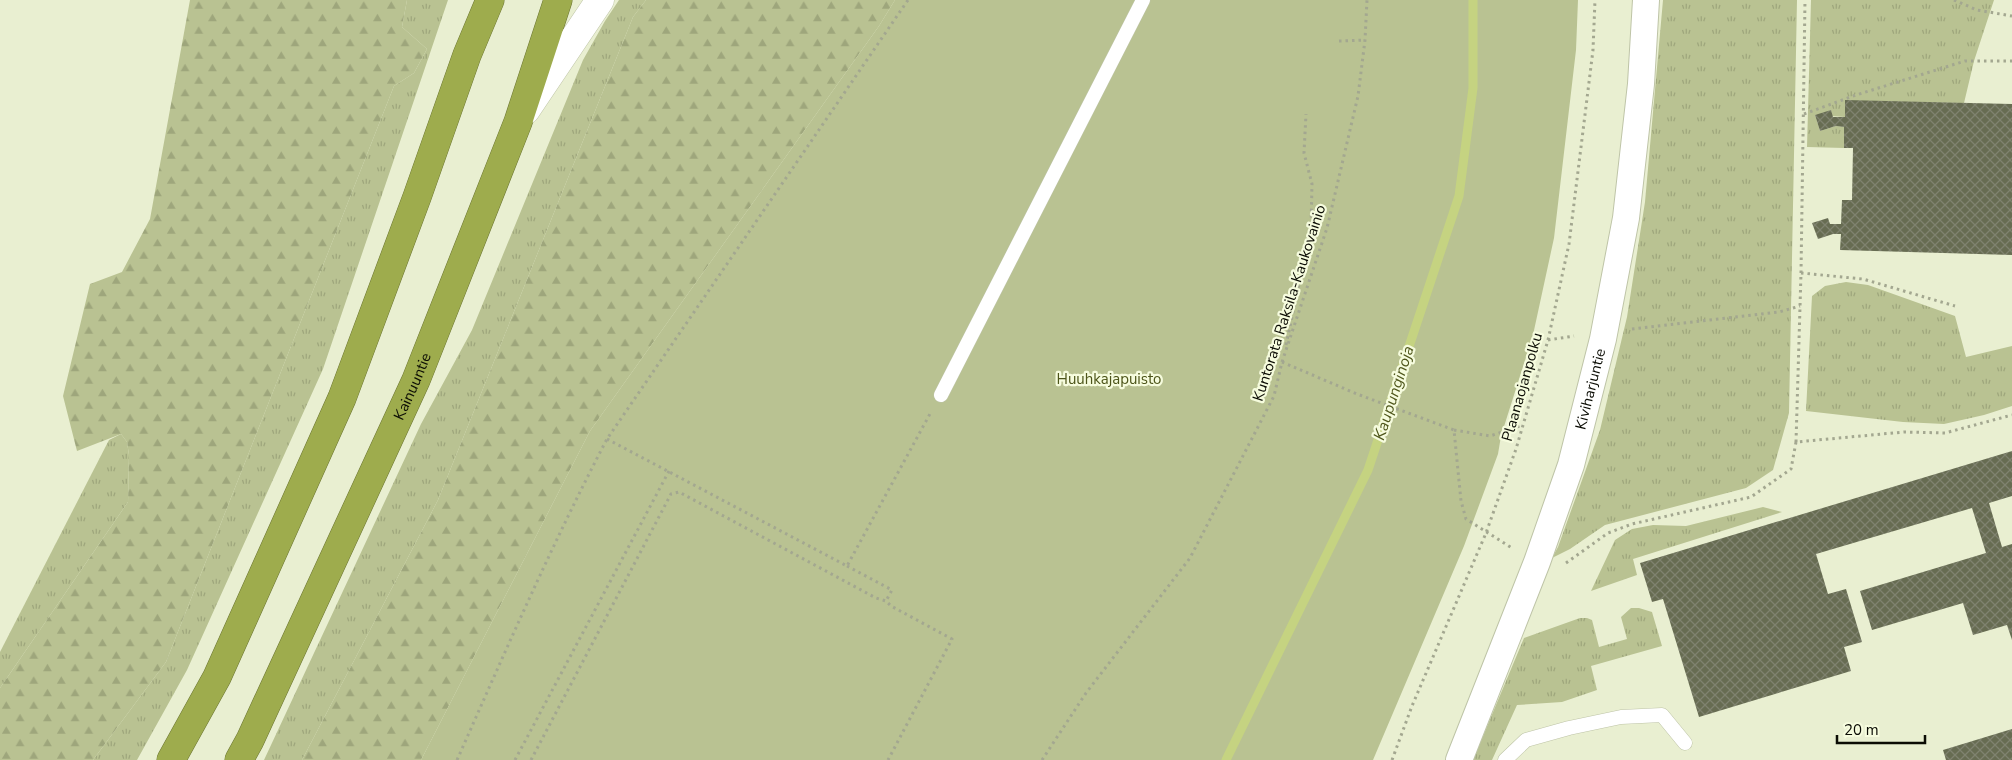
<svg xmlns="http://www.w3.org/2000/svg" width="2012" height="760" font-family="'Nunito Sans',sans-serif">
<defs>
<pattern id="grass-tufts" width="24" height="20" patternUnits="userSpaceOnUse" patternTransform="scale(1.25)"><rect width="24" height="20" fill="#b9c292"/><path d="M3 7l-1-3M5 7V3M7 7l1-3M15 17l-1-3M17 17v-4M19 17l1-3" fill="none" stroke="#9ea67c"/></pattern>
<pattern id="forest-firs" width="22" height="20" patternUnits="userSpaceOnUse" patternTransform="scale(1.25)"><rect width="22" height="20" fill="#b9c292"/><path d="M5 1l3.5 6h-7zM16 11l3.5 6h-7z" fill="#9ea67c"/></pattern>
<pattern id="building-cross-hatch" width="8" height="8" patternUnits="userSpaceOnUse" patternTransform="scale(1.25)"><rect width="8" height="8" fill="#676c52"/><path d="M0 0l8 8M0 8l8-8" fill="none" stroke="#7f826f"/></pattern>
</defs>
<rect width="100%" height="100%" fill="#e9efd1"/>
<g fill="url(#grass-tufts)">
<path d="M 407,0 L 448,0 L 323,369 L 187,670 L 137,760 L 93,760 L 166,662 L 394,86 L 414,73 L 427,49 L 402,27 Z"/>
<path d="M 619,0 L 646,0 L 633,17 L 438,500 L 302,760 L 264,760 L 421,424 L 472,330 L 583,60 L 605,21 Z"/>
<path d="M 1663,0 L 1797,0 L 1789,413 L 1773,470 L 1746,488 L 1605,525 L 1570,549 L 1552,558 L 1558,547 L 1600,430 L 1627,317 L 1645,202 Z"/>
<path d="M 1811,0 L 1994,0 L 1974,61 L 1964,103 L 1845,101 L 1845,117 L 1815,115 L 1820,131 L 1836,126 L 1844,127 L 1844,148 L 1807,147 Z"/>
<path d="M 1846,282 L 1868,285 L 1955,316 L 1966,357 L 2012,346 L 2012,406 L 1984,415 L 1944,424 L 1903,422 L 1806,411 L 1812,296 L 1825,286 Z"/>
<path d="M 121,434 L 127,442 L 129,455 L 128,502 L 0,688 L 0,652 L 109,440 Z"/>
<path d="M 1763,507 L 1782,512 L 1633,559 L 1637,575 L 1591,591 L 1615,540 L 1632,529 L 1653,525 L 1686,526 Z"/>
<path d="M 1631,608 L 1639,608 L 1652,612 L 1662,646 L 1591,666 L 1597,690 L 1562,702 L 1517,705 L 1492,760 L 1473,760 L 1524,638 L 1580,618 L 1587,618 L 1592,620 L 1599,647 L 1627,639 L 1621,617 Z"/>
</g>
<g fill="url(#forest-firs)">
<path d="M 190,0 L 407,0 L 402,27 L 427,49 L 414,73 L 394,86 L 166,662 L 93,760 L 0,760 L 0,688 L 128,502 L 129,455 L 127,442 L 121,434 L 77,451 L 63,396 L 90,284 L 122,272 L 150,219 Z"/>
<path d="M 646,0 L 895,0 L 879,26 L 590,431 L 421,760 L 302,760 L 438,500 L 633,17 Z"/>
</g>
<path fill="#b9c292" d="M 895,0 L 1578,0 L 1576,50 L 1554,238 L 1533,335 L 1501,436 L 1498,454 L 1464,546 L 1373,760 L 421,760 L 590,431 L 879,26 Z"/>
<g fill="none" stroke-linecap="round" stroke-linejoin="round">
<path stroke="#c5d381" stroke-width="9" d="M 1226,760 L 1368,470 L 1459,196 L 1473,88 L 1473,0"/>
</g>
<g fill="url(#building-cross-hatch)">
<path d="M 1845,100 L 2012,104 L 2012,255 L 1840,250 L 1841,234 L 1833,234 L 1818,239 L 1812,223 L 1828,218 L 1830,224 L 1841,224 L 1842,200 L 1852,200 L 1853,148 L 1844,148 L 1844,127 L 1836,126 L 1820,131 L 1815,115 L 1831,110 L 1833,117 L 1845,117 Z"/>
<path d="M 2012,451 L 2012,496 L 1989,503 L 2002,547 L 2012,544 L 2012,640 L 2007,625 L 1973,635 L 1963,603 L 1872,630 L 1860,591 L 1986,553 L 1972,508 L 1816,554 L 1828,594 L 1846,589 L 1862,642 L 1844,647 L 1851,671 L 1699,717 L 1663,599 L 1652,602 L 1640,563 Z"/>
<path d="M 2012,729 L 2012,760 L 1946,760 L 1943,750 Z"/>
</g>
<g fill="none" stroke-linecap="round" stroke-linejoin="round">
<defs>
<g id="lane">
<path d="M 941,395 L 1143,0"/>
<path d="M 1505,760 L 1526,740 L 1569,728 L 1621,717 L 1662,715 L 1685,743"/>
</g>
<g id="street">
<path id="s1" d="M 1459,760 L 1537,562 L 1571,465 L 1603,339 L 1626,218 L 1641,84 L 1646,0"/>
</g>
<path id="secondary" d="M 526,110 L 600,0"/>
<g id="highway">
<path d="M 171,760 L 217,677 L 342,398 L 417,197 L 467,55 L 490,0"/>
<path id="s2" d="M 239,760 L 250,740 L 416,380 L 518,122 L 558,0"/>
</g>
</defs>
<use href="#lane" stroke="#bec4a7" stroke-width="15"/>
<use href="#street" stroke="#bec4a7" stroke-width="28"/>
<use href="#secondary" stroke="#bec4a7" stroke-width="29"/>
<use href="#highway" stroke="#6b7433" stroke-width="29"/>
<g stroke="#a3a790" stroke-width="3" stroke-dasharray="2.5 4" stroke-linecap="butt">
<path d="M 1954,0 L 1977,10 L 2012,16"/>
<path d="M 1339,41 L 1365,40"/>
<path d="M 1804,114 L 1856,95 L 1965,61 L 2012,61"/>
<path d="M 1801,273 L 1863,279 L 1955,306"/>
<path d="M 1632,329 L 1779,312 L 1800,306"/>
<path d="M 1548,340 L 1574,336"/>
<path d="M 1286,345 L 1311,228 L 1312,184 L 1304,153 L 1306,114"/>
<path d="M 1282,362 L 1357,394 L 1454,430 L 1461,501 L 1466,519 L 1512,548"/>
<path d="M 1454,430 L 1490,436 L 1523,425"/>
<path d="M 607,439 L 847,566 L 931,412"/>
<path d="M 1796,442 L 1801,273 L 1805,0"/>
<path d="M 1566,563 L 1608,533 L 1632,524 L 1751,497 L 1791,469 L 1796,442 L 1904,432 L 1945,433 L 2012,415"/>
<path d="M 847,566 L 892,590 L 886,601"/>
<path d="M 457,760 C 505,652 552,544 607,439 L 908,0"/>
<path d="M 515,760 L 669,471"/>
<path d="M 531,760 L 671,494 L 679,492 L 876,598 L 886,601 L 891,606 L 952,639 L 888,760"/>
<path d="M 1042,760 L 1086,693 L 1190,558 L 1274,396 L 1282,362 L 1327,228 L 1358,96 L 1365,40 L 1367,0"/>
<path d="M 1392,760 L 1412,706 L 1486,533 L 1516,449 L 1548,340 L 1569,244 L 1593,50 L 1595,0"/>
</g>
<use href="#lane" stroke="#fff" stroke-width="14"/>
<use href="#street" stroke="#fff" stroke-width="26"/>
<use href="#secondary" stroke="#fff" stroke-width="28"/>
<use href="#highway" stroke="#9eac4d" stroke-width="28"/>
</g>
<g text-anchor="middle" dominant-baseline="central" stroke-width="4.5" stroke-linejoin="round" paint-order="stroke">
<g font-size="15" fill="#0b0c04" stroke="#f6fcde">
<text transform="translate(1289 303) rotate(-72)">Kuntorata Raksila-Kaukovainio</text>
<text stroke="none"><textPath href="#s2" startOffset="412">Kainuuntie</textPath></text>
<text transform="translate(1522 387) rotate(-74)">Plaanaojanpolku</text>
<text stroke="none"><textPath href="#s1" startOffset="394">Kiviharjuntie</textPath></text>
</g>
<g font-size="15" fill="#4d551a" stroke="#f6fcde">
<text x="1109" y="379">Huuhkajapuisto</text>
</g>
<g font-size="16" font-style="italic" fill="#4f571c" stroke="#f6fcde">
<text transform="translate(1394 393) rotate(-72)">Kaupunginoja</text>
</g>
</g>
<path d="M1837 735v8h88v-8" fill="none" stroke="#0b0c04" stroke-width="2.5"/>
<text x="1844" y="735" font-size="15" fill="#0b0c04" stroke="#f6fcde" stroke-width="4" paint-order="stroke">20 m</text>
</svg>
